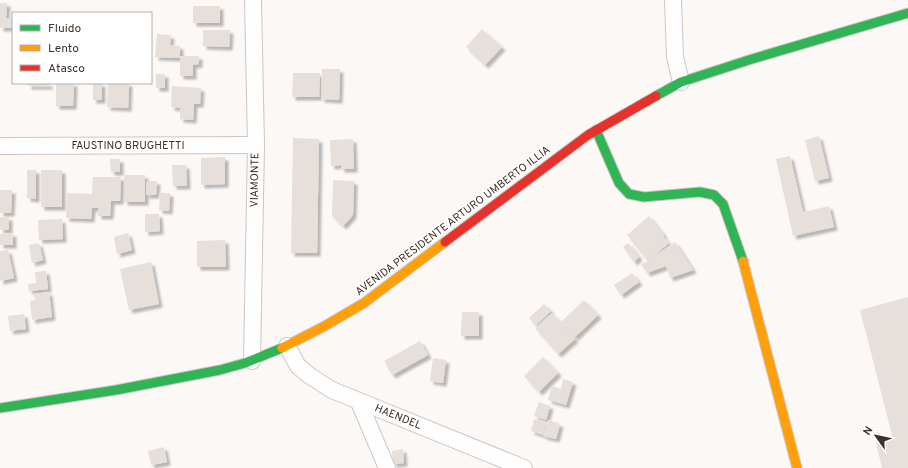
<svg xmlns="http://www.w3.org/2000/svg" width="908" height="468" font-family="Overpass,sans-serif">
<defs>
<filter id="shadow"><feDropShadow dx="3.5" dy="3.5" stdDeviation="1" flood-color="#0004"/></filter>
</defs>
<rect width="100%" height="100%" fill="#fbf8f6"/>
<g fill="#e7dfda" filter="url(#shadow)">
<path d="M 0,3 L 7,3 L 6,18 L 13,18 L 13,28 L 0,28 Z"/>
<rect x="193" y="6" width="27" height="17"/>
<path d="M 482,29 L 502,47 L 485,65 L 466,47 Z"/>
<path d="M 203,30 L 230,30 L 229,47 L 203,46 Z"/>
<path d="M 157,34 L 171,35 L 170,45 L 180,46 L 180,58 L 155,57 Z"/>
<path d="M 180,56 L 199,56 L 199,64 L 193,65 L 193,76 L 180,76 Z"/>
<path d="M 322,69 L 340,69 L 339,100 L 321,99 Z"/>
<path d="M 293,73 L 320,73 L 319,97 L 292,97 Z"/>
<rect x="156" y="74" width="9" height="14"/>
<rect x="28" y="83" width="21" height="3"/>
<path d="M 56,83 L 74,83 L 73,106 L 56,106 Z"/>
<rect x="93" y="83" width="9" height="17"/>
<path d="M 108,83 L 129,83 L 128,108 L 107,107 Z"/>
<path d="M 172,86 L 201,88 L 200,104 L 194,104 L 193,120 L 180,119 L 180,108 L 171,107 Z"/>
<path d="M 819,136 L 829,178 L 815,181 L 805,140 Z"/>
<path d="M 293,138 L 319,139 L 317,253 L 291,253 Z"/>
<path d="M 353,139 L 354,169 L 341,169 L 341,165 L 331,166 L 330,140 Z"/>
<path d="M 790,156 L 803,212 L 829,206 L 834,227 L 793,236 L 776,159 Z"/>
<path d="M 225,157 L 225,184 L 201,185 L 201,158 Z"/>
<path d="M 110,159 L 120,159 L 120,172 L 111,172 Z"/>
<path d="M 172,165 L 186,165 L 187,186 L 173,186 Z"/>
<path d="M 27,170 L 36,170 L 36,199 L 27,198 Z"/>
<rect x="41" y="170" width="21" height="37"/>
<rect x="124" y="175" width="21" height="27"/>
<path d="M 93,177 L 121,177 L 120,201 L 111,201 L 110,216 L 98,216 L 98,208 L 92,208 L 91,219 L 66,218 L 67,193 L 92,194 Z"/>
<path d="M 333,180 L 354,181 L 353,215 L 343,226 L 332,216 Z"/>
<path d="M 147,181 L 157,181 L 156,195 L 146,195 Z"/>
<path d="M 0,190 L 12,190 L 11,213 L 0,213 Z"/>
<path d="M 160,193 L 170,193 L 169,211 L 159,210 Z"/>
<path d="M 145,214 L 159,214 L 160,231 L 145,232 Z"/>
<path d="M 649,216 L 664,235 L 663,236 L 669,243 L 650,259 L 675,242 L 693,270 L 670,278 L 666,266 L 647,273 L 641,264 L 648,261 L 627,235 Z"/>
<rect x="0" y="217" width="9" height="13"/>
<path d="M 62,219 L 63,239 L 39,240 L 38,220 Z"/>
<path d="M 13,233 L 13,245 L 0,245 L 0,234 Z"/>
<path d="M 128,233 L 132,250 L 117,254 L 114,237 Z"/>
<path d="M 225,240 L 226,267 L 197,267 L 197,241 Z"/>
<path d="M 39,243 L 43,260 L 32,263 L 29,245 Z"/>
<path d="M 628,243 L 639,257 L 634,262 L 623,247 Z"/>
<path d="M 8,250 L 14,278 L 0,281 L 0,251 Z"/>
<path d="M 151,262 L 159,304 L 129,310 L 120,269 Z"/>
<path d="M 46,271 L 48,289 L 29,291 L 28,284 L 36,283 L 35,272 Z"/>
<path d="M 632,273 L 639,282 L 621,295 L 614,285 Z"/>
<path d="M 49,292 L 52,317 L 32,320 L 30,301 L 35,300 L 34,294 Z"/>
<path d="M 908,297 L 908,468 L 882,468 L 876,443 L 893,439 L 860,310 Z"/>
<path d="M 584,300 L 598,315 L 575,337 L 561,322 Z"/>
<path d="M 544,304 L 551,311 L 536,325 L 529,318 Z"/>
<path d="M 462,312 L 479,312 L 479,336 L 461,336 Z"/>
<path d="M 552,313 L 575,339 L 558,354 L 535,328 Z"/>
<path d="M 24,314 L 26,329 L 10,331 L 8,316 Z"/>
<path d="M 420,341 L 428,355 L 392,375 L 384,361 Z"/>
<path d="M 543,357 L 558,373 L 539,392 L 524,376 Z"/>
<path d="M 433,358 L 446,360 L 443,383 L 430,381 Z"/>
<path d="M 563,379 L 573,382 L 566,405 L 548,400 L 552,386 L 561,389 Z"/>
<path d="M 539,402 L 550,406 L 546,420 L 534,416 Z"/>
<path d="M 534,419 L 546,422 L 543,435 L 531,431 Z"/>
<path d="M 548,420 L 560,424 L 556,439 L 543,436 Z"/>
<path d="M 164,447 L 167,462 L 151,465 L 148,451 Z"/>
<path d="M 403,449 L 404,463 L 393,464 L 392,451 Z"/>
</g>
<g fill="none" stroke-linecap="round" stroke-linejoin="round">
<defs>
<g id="street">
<path d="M 673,0 L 675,57 L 681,82"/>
<path d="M 0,146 L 256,145"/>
<path d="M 287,346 L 298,366 L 310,376 L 332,390 L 524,468"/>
<path d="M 252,361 L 256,145 L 253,0"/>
<path d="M 359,402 L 387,468"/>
</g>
<g id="fast">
<path d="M 656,96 L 681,82 L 752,59 L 908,13"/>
<path d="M 596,130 L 619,183 L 629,194 L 644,197 L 700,192 L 714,195 L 723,204 L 743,261"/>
<path d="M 0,408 L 116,390 L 220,370 L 245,363 L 282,348"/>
</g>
<g id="slow">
<path d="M 743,261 L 797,468"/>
<path d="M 282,348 L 323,327 L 364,303 L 445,242"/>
</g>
<path id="jam" d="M 445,242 L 588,135 L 656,96"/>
</defs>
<use href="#street" stroke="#cdc6c2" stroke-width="18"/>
<use href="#fast" stroke="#cdc6c2" stroke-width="11"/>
<use href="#slow" stroke="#cdc6c2" stroke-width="11"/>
<use href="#jam" stroke="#cdc6c2" stroke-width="11"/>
<use href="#street" stroke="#fefefe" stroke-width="16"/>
<use href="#fast" stroke="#30b455" stroke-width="9"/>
<use href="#slow" stroke="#ff9f0a" stroke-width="9"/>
<use href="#jam" stroke="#e5322d" stroke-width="9"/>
</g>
<g text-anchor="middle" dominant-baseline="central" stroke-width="3" stroke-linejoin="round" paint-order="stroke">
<g font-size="11" fill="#3e3129" stroke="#fff">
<text x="128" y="146">FAUSTINO BRUGHETTI</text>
<text transform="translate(255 180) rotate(-89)">VIAMONTE</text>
<text transform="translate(453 221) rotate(-37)">AVENIDA PRESIDENTE ARTURO UMBERTO ILLIA</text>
<text transform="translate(398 417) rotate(22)">HAENDEL</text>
</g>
</g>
<rect x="12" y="12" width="140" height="72" fill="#ffffff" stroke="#b2ada9"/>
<rect x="20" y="25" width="20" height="6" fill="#30b455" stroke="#b2ada9"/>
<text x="48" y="32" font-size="12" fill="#3e3129">Fluido</text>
<rect x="20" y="45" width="20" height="6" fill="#ff9f0a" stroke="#b2ada9"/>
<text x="48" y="52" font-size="12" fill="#3e3129">Lento</text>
<rect x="20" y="65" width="20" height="6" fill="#e5322d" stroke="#b2ada9"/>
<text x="48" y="72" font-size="12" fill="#3e3129">Atasco</text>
<g transform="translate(876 436) rotate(303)" stroke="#ffffff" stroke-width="3" paint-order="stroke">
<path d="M0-3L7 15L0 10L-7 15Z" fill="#3e3129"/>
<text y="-6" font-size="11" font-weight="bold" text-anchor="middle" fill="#3e3129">N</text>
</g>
</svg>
